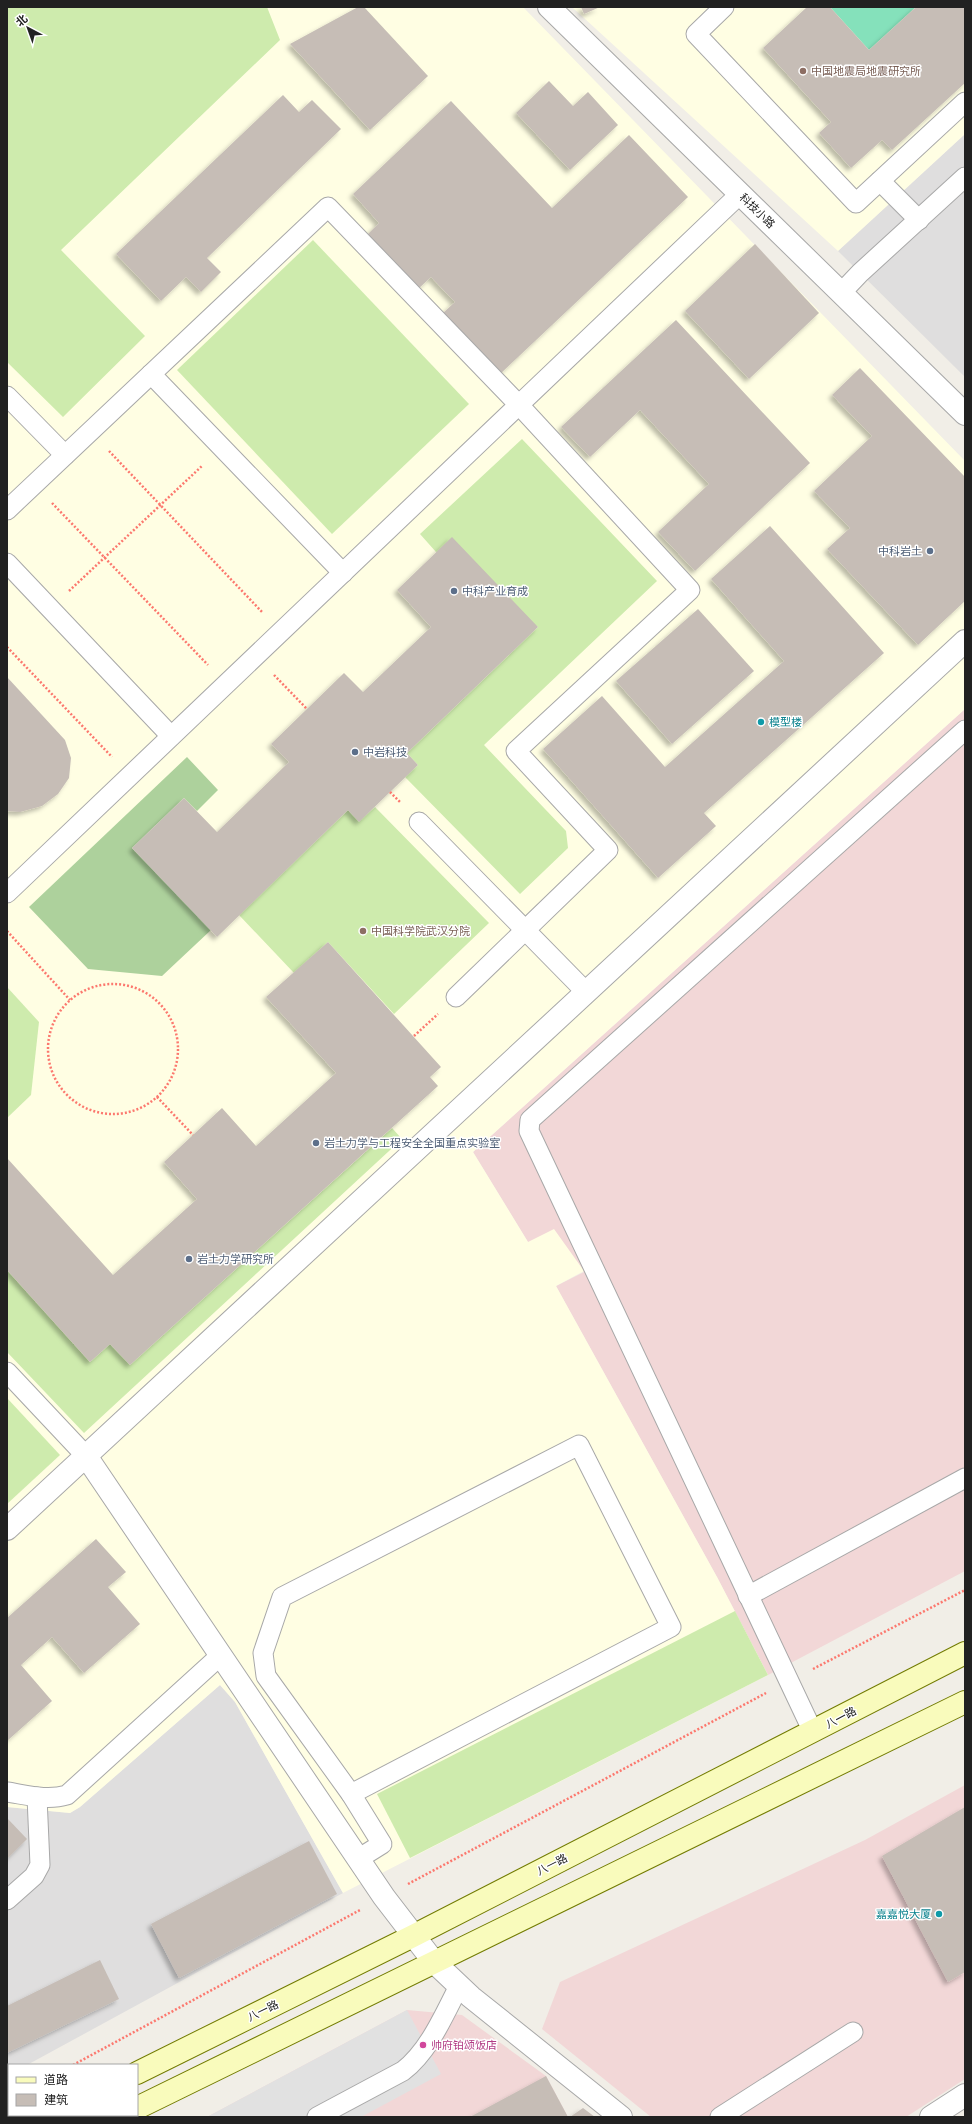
<svg xmlns="http://www.w3.org/2000/svg" width="972" height="2124" font-family="Signika,'Noto Sans SC',sans-serif">
<defs>
<filter id="shadow"><feDropShadow dx="-3.5" dy="3.5" stdDeviation="2" flood-color="#0004"/></filter>
</defs>
<rect width="100%" height="100%" fill="#f1eee7"/>
<g fill="#dfdede">
<path d="M 965,134 L 965,377 L 838,251 Z"/>
<path d="M 220,1685 L 235,1702 L 343,1893 L 27,2065 L 9,2065 L 9,2075 L 7,2076 L 7,1807 L 70,1813 L 80,1807 Z"/>
</g>
<g fill="#f2d7d7">
<path d="M 965,709 L 965,1571 L 768,1675 L 717,1577 L 556,1286 L 584,1272 L 528,1242 L 473,1152 Z"/>
<path d="M 965,1785 L 965,2079 L 906,2117 L 651,2117 L 542,2029 L 560,1982 L 865,1840 Z"/>
<path d="M 407,2010 L 462,2015 L 546,2076 L 568,2117 L 207,2117 Z"/>
</g>
<g fill="#fffee3">
<path d="M 7,7 L 523,7 L 965,461 L 965,709 L 473,1152 L 528,1242 L 554,1229 L 584,1271 L 556,1286 L 717,1577 L 768,1675 L 343,1893 L 235,1702 L 220,1685 L 80,1807 L 70,1813 L 7,1807 Z"/>
<path d="M 572,7 L 965,7 L 965,134 L 838,251 Z"/>
</g>
<g fill="#ceebad">
<path d="M 7,7 L 267,7 L 280,40 L 61,250 L 145,336 L 63,417 L 7,362 Z"/>
<path d="M 313,240 L 469,404 L 332,534 L 177,370 Z"/>
<path d="M 522,439 L 657,581 L 484,745 L 566,831 L 568,848 L 520,894 L 405,777 L 418,765 L 407,753 L 538,627 L 436,552 L 420,534 Z"/>
<path d="M 375,807 L 489,923 L 394,1014 L 328,942 L 294,973 L 239,915 L 348,810 L 359,821 Z"/>
<path d="M 7,987 L 39,1022 L 31,1095 L 7,1118 Z"/>
<path d="M 392,1128 L 402,1139 L 84,1433 L 7,1352 L 7,1270 L 90,1362 L 110,1344 L 130,1365 Z"/>
<path d="M 7,1398 L 60,1455 L 7,1504 Z"/>
<path d="M 735,1611 L 768,1675 L 410,1858 L 377,1794 Z"/>
</g>
<path fill="#add19c" d="M 187,757 L 218,790 L 197,811 L 184,798 L 132,848 L 211,930 L 162,976 L 88,969 L 29,907 Z"/>
<path fill="#85e1bb" d="M 830,7 L 916,7 L 869,50 Z"/>
<path fill="#e1e1e1" d="M 407,2010 L 441,2074 L 361,2117 L 207,2117 Z"/>
<g fill="#c6bdb6" filter="url(#shadow)">
<path d="M 358,7 L 364,7 L 428,76 L 370,130 L 290,44 Z"/>
<path d="M 581,7 L 600,7 L 584,14 Z"/>
<path d="M 807,7 L 830,7 L 869,50 L 916,7 L 965,7 L 965,83 L 892,150 L 882,140 L 851,168 L 819,133 L 831,122 L 763,48 Z"/>
<path d="M 549,81 L 573,106 L 588,92 L 618,125 L 570,170 L 516,113 Z"/>
<path d="M 283,95 L 299,112 L 312,100 L 341,129 L 207,258 L 221,272 L 201,292 L 186,277 L 161,301 L 116,254 Z"/>
<path d="M 451,101 L 552,208 L 629,135 L 688,197 L 499,375 L 442,314 L 455,302 L 431,277 L 417,290 L 366,236 L 379,223 L 353,194 Z"/>
<path d="M 755,244 L 819,313 L 749,379 L 685,311 Z"/>
<path d="M 676,320 L 810,463 L 695,571 L 658,532 L 709,484 L 640,410 L 590,457 L 561,427 Z"/>
<path d="M 860,368 L 965,477 L 965,601 L 918,645 L 827,549 L 850,528 L 814,491 L 872,436 L 832,395 Z"/>
<path d="M 770,526 L 884,653 L 704,813 L 716,826 L 658,878 L 543,749 L 602,696 L 665,767 L 784,661 L 711,579 Z"/>
<path d="M 452,537 L 538,627 L 407,753 L 418,765 L 390,792 L 359,822 L 348,810 L 217,937 L 132,848 L 184,798 L 217,832 L 289,762 L 271,744 L 344,673 L 363,692 L 431,627 L 397,590 Z"/>
<path d="M 698,609 L 754,671 L 672,744 L 616,681 Z"/>
<path d="M 7,677 L 65,740 L 71,758 L 69,778 L 58,794 L 42,806 L 20,812 L 7,811 Z"/>
<path d="M 328,942 L 441,1067 L 430,1077 L 438,1086 L 130,1365 L 110,1344 L 90,1362 L 7,1270 L 7,1158 L 113,1275 L 197,1199 L 164,1162 L 222,1108 L 256,1146 L 336,1073 L 266,997 Z"/>
<path d="M 96,1539 L 126,1572 L 108,1587 L 140,1624 L 84,1673 L 52,1637 L 21,1665 L 52,1701 L 7,1741 L 7,1618 Z"/>
<path d="M 965,1807 L 965,1972 L 948,1982 L 882,1856 Z"/>
<path d="M 7,1818 L 27,1839 L 7,1859 Z"/>
<path d="M 309,1841 L 337,1894 L 179,1978 L 151,1924 Z"/>
<path d="M 100,1960 L 119,1999 L 7,2053 L 7,2006 Z"/>
<path d="M 546,2076 L 568,2117 L 470,2117 Z"/>
<path d="M 583,2108 L 595,2117 L 570,2117 Z"/>
</g>
<g fill="none" stroke-linecap="round" stroke-linejoin="round">
<defs>
<g id="lane">
<path d="M 724,7 L 696,34 L 856,203 L 965,102"/>
<path d="M 880,181 L 919,220"/>
<path d="M 841,293 L 860,273 L 965,177"/>
<path d="M 151,374 L 343,573"/>
<path d="M 7,396 L 65,455"/>
<path d="M 7,510 L 328,207 L 519,405 L 690,590 L 516,751 L 608,850 L 456,997"/>
<path d="M 7,563 L 171,736"/>
<path d="M 419,822 L 586,992"/>
<path d="M 7,893 L 740,194"/>
<path d="M 7,1372 L 86,1456"/>
<path d="M 579,1445 L 671,1627 L 351,1794 L 266,1676 L 263,1653 L 282,1597 Z"/>
<path d="M 748,1596 L 965,1478"/>
<path d="M 813,1732 L 529,1131 L 530,1120 L 965,730"/>
<path d="M 7,1792 C 27,1795 47,1801 67,1795 L 221,1655"/>
<path d="M 351,1794 L 382,1844 L 358,1859"/>
<path d="M 7,1900 L 34,1876 L 40,1865 L 37,1797"/>
<path d="M 317,2117 L 403,2071 C 429,2051 444,2015 459,1986"/>
<path d="M 720,2117 L 853,2032"/>
</g>
<g id="street">
<path d="M 549,7 L 965,414"/>
<path d="M 86,1456 L 384,1897 L 434,1962 L 471,1997 L 621,2117"/>
<path d="M 7,1529 L 965,641"/>
<path d="M 931,2117 L 965,2095"/>
</g>
<g id="secondary">
<path d="M 137,2073 L 413,1936 L 965,1653"/>
<path d="M 137,2108 L 965,1702"/>
<path d="M 48,2117 L 52,2115"/>
<path d="M 119,2117 L 123,2115"/>
</g>
</defs>
<use href="#lane" stroke="#a8a8a8" stroke-width="21"/>
<use href="#street" stroke="#a8a8a8" stroke-width="24"/>
<use href="#secondary" stroke="#737c03" stroke-width="24"/>
<g stroke="#fc786e" stroke-width="2.5" stroke-dasharray="2 2" stroke-linecap="butt">
<path d="M 109,451 L 262,612"/>
<path d="M 52,503 L 208,665"/>
<path d="M 69,591 L 203,465"/>
<path d="M 7,647 L 112,757"/>
<path d="M 274,675 L 307,709"/>
<path d="M 390,792 L 401,803"/>
<path d="M 7,931 L 70,1000"/>
<circle cx="113" cy="1049" r="65"/>
<path d="M 414,1036 L 438,1014"/>
<path d="M 157,1097 L 193,1135"/>
<path d="M 813,1669 L 965,1590"/>
<path d="M 408,1884 L 766,1693"/>
<path d="M 73,2065 L 360,1910"/>
<path d="M 7,2100 L 9,2099"/>
</g>
<use href="#lane" stroke="#fff" stroke-width="19"/>
<use href="#street" stroke="#fff" stroke-width="22"/>
<use href="#secondary" stroke="#f9fbbc" stroke-width="22"/>
</g>
<g fill="#8d6e63" stroke="#fff" stroke-width="1.5">
<circle cx="803" cy="71" r="4"/>
<circle cx="363" cy="931" r="4"/>
</g>
<g fill="#5c6f8a" stroke="#fff" stroke-width="1.5">
<circle cx="930" cy="551" r="4"/>
<circle cx="454" cy="591" r="4"/>
<circle cx="355" cy="752" r="4"/>
<circle cx="316" cy="1143" r="4"/>
<circle cx="189" cy="1259" r="4"/>
</g>
<g fill="#0f9aa8" stroke="#fff" stroke-width="1.5">
<circle cx="761" cy="722" r="4"/>
<circle cx="939" cy="1914" r="4"/>
</g>
<circle fill="#d1479c" stroke="#fff" stroke-width="1.5" cx="423" cy="2045" r="4"/>
<g text-anchor="middle" dominant-baseline="central" stroke-width="3" stroke-linejoin="round" paint-order="stroke">
<g font-size="11" fill="#785e54" stroke="#fff" text-anchor="start">
<text x="811" y="71">中国地震局地震研究所</text>
<text x="371" y="931">中国科学院武汉分院</text>
</g>
<g font-size="11" fill="#212121" stroke="#fff">
<text transform="translate(757 211) rotate(44)">科技小路</text>
<text transform="translate(841 1718) rotate(-28)">八一路</text>
<text transform="translate(552 1865) rotate(-27)">八一路</text>
<text transform="translate(263 2011) rotate(-26)">八一路</text>
</g>
<g font-size="11" fill="#4e5e75" stroke="#fff" text-anchor="start">
<text x="922" y="551" text-anchor="end">中科岩土</text>
<text x="462" y="591">中科产业育成</text>
<text x="363" y="752">中岩科技</text>
<text x="324" y="1143">岩土力学与工程安全全国重点实验室</text>
<text x="197" y="1259">岩土力学研究所</text>
</g>
<g font-size="11" fill="#0d838f" stroke="#fff" text-anchor="start">
<text x="769" y="722">模型楼</text>
<text x="931" y="1914" text-anchor="end">嘉嘉悦大厦</text>
</g>
<g font-size="11" fill="#b23c85" stroke="#fff" text-anchor="start">
<text x="431" y="2045">帅府铂颂饭店</text>
</g>
</g>
<rect width="972" height="2124" fill="none" stroke="#212121" stroke-width="16"/>
<rect x="8" y="2064" width="130" height="52" fill="#ffffff" stroke="#a6a6a6"/>
<rect x="16" y="2077" width="20" height="6" fill="#f9fbbc" stroke="#a6a6a6"/>
<text x="44" y="2084" font-size="12" fill="#212121">道路</text>
<rect x="16" y="2094" width="20" height="12" fill="#c6bdb6" stroke="#a6a6a6"/>
<text x="44" y="2104" font-size="12" fill="#212121">建筑</text>
<g transform="translate(28 28) rotate(319)" stroke="#ffffff" stroke-width="3" paint-order="stroke">
<path d="M0-3L7 15L0 10L-7 15Z" fill="#212121"/>
<text y="-6" font-size="11" font-weight="bold" text-anchor="middle" fill="#212121">北</text>
</g>
</svg>
